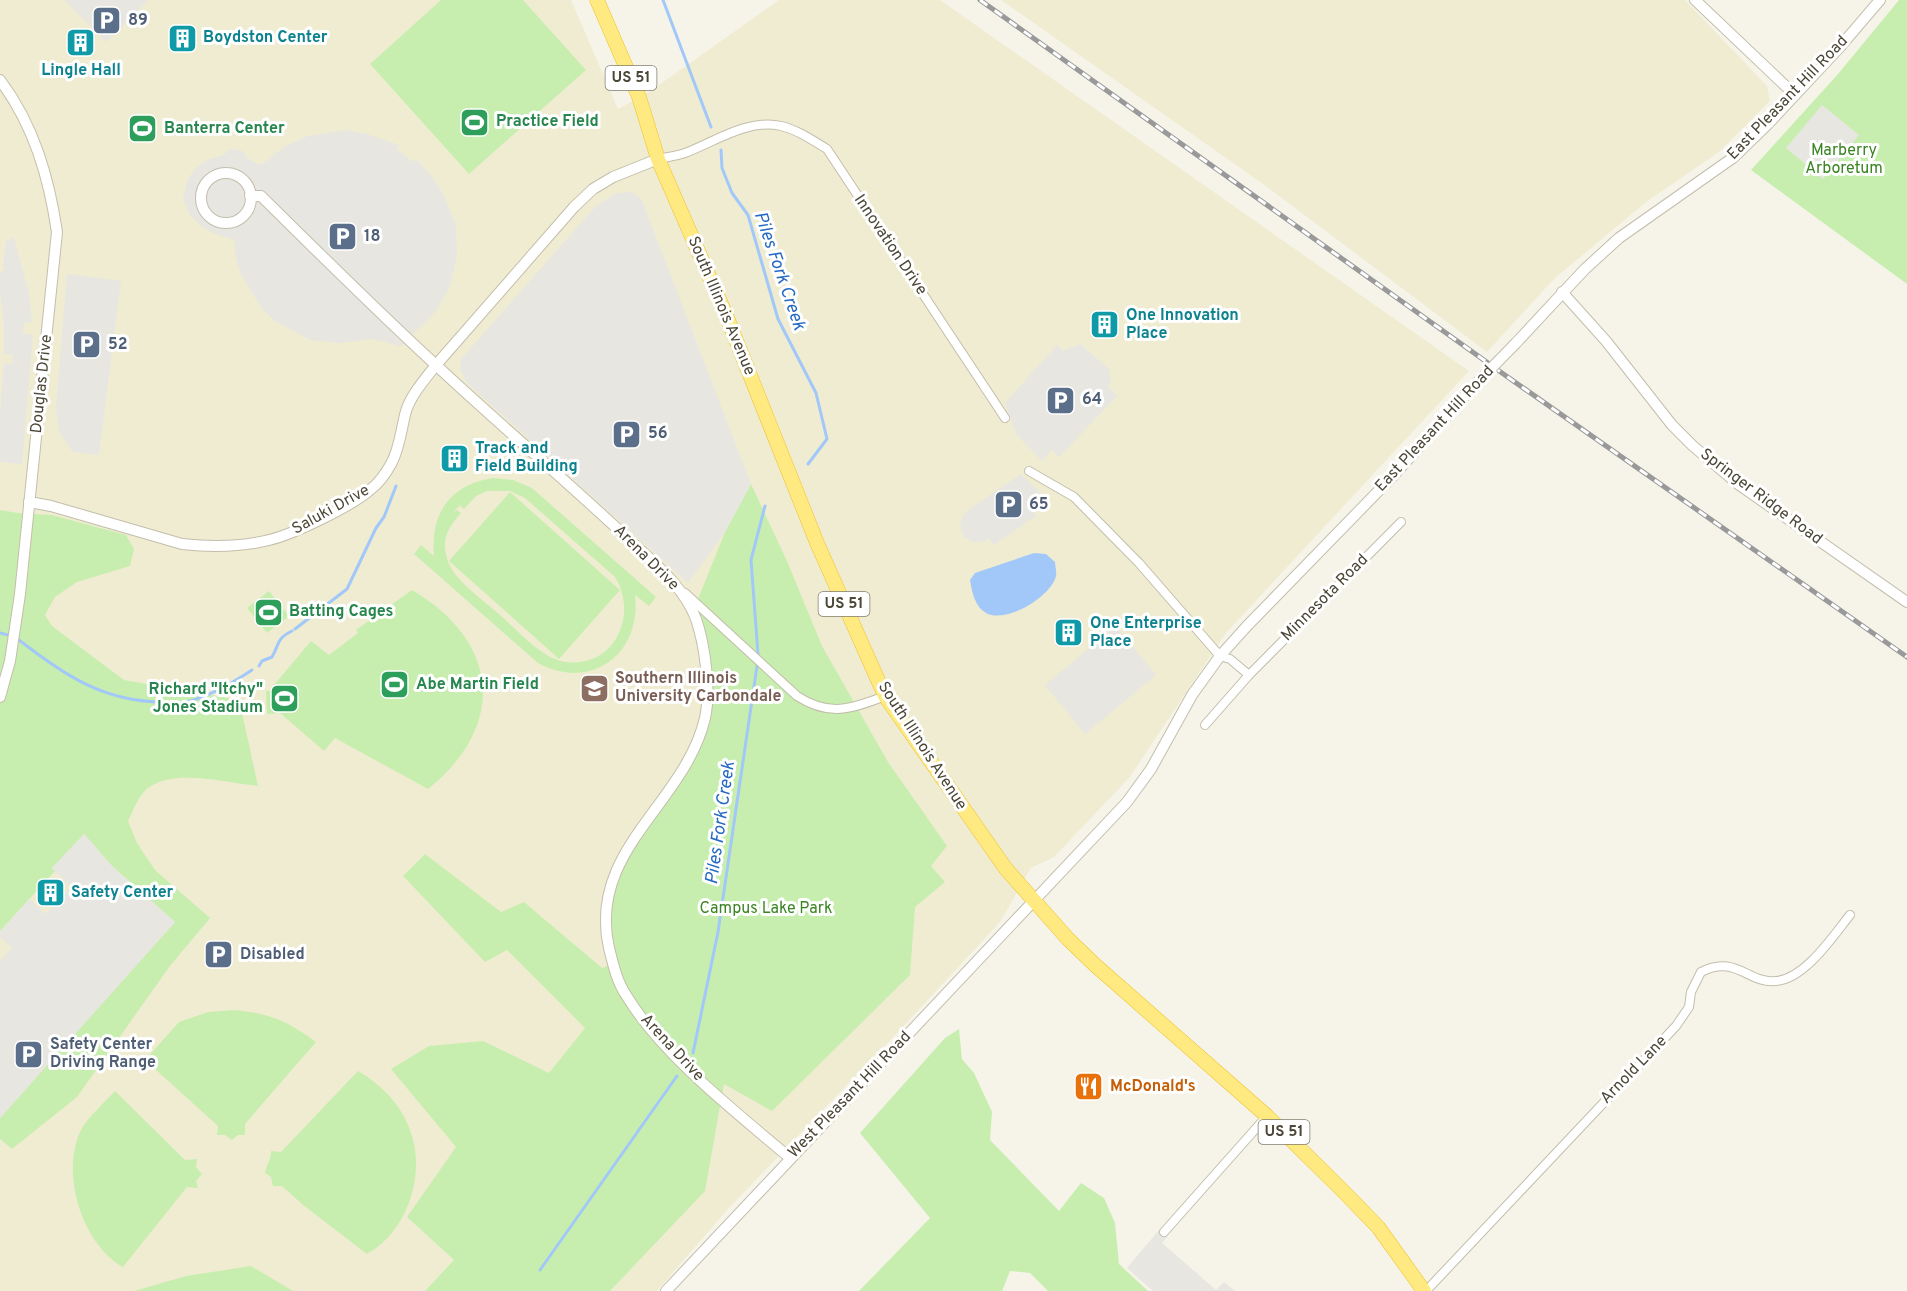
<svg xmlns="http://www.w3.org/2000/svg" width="1907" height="1291" font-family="Overpass,sans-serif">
<rect width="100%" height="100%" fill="#f6f4e9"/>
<g fill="#f0ecd2">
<path d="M 0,0 L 571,0 L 618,109 L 649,92 L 779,0 L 940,0 L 1469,371 L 1226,633 L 1129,778 L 1054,857 L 1031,868 L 1000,922 L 899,1031 L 727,1210 L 657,1291 L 0,1291 Z"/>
<path d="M 1001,0 L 1685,0 L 1767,86 L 1770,101 L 1719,152 L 1646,202 L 1555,278 L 1487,352 L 1263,184 Z"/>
</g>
<g fill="#c8eeaf" fill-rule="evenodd">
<path d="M 441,0 L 523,0 L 586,70 L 469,174 L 370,64 Z"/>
<path d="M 1899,0 L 1907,0 L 1907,284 L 1751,170 L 1838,74 Z"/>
<path d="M 493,478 L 513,480 L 532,488 L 656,597 L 649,606 L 635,595 C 642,654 591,692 538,663 L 414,554 L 421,545 L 434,556 C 430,514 450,484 493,478 ZM 487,491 L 510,491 L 525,498 L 615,577 C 640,618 611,672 561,661 C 555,659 549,657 544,653 C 528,643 514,627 499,614 C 485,602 467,589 455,574 C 451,568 447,561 446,554 C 442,536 450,526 461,513 L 457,510 L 453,513 L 462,503 L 460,506 L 464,509 L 476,496 Z"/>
<path d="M 751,484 L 787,561 L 822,646 L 888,762 L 947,846 L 931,866 L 945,882 L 915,907 L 910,975 L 772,1111 L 724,1084 L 705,1191 L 610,1291 L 425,1291 L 454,1260 L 407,1217 L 456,1147 L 391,1069 L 429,1046 L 483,1041 L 549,1073 L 585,1028 L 507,950 L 485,962 L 403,876 L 425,854 L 501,912 L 524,902 L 602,968 L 613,964 L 605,929 L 613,877 L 667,795 L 705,718 L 696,604 L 725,532 Z"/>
<path d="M 510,492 L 620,590 L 559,659 L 449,561 Z"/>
<path d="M 0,510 L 18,513 L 52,515 L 126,535 L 134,549 L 130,566 L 77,582 L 55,597 L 45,615 L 52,626 L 124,680 L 228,698 L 241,708 L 258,786 C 227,783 178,769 151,786 C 139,793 134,809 128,821 L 137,843 L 155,870 L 210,918 L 170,966 L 77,1097 L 12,1149 L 0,1139 L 0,1118 L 175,922 L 111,865 L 84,834 L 52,868 L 55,871 L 0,931 Z"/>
<path d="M 412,590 C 499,641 508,725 428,789 L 335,738 L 324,751 L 280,713 L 267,714 L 266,691 L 274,690 L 274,685 L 311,641 L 329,655 L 358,633 L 356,630 Z"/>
<path d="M 269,591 L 289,616 L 267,633 L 247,608 Z"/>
<path d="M 235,1010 C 271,1014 286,1020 316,1042 L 245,1124 L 245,1135 L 238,1135 L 232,1140 L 225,1135 L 217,1135 L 218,1126 L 145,1060 L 179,1022 L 208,1012 Z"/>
<path d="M 959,1029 L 962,1059 L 974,1073 L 992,1112 L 990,1140 L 1059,1211 L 1081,1183 L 1104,1198 L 1115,1223 L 1119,1264 L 1148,1291 L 1048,1291 L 1030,1273 L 1010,1271 L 1002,1291 L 859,1291 L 930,1218 L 860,1133 L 945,1038 Z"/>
<path d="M 358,1071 C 382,1085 402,1105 411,1133 C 426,1175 407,1232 367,1254 L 303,1205 L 282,1186 L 273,1186 L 271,1177 L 265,1173 C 266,1166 271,1160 271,1151 L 281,1152 Z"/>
<path d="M 115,1091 L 185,1160 L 197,1159 L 196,1167 L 202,1174 L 196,1181 L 198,1188 L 187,1187 L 123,1267 C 82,1244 60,1173 81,1130 C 87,1118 105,1102 115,1091 Z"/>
<path d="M 251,1266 L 293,1291 L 134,1291 L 186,1276 Z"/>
</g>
<g fill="#e7e6e1">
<path d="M 65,0 L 149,0 L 106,42 Z"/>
<path d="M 1822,105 L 1859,135 L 1823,179 L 1786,148 Z"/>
<path d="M 348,130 L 367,134 L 399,145 L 397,149 L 413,162 L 416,159 L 435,180 L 444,196 L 456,225 L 457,256 L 450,286 L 435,312 L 400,347 L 387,342 L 371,339 L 340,343 L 310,340 L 275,321 L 262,309 L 241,275 L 236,258 L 234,240 L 213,233 L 202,227 L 190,215 L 183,199 L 188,178 L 197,167 L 207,160 L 224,155 L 229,149 L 243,151 L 247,158 L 255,163 L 262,164 L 284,147 L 308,136 Z"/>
<path d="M 629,191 L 641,198 L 751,484 L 725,532 L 688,583 L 467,383 L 460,369 L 461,359 L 596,206 L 615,194 Z"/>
<path d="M 14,238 L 29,294 L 32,322 L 24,323 L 23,334 L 33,334 L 22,464 L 0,462 L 0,414 L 4,363 L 12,364 L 13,355 L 4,354 L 4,325 L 0,291 L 0,272 L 5,270 L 3,265 L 6,241 Z"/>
<path d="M 67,274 L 121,281 L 99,455 L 73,452 L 59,432 L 56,408 Z"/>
<path d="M 1080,344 L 1109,369 L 1111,378 L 1109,388 L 1117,396 L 1059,457 L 1051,450 L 1042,461 L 1016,434 L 1005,403 L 1057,345 L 1063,351 Z"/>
<path d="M 1021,474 L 1047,499 L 1032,511 L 1036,516 L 994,545 L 989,539 L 981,542 L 972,542 L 963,536 L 960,526 L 962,517 L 968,510 Z"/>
<path d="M 1116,626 L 1156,675 L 1085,734 L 1045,685 Z"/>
<path d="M 84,834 L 111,865 L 175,922 L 0,1118 L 0,961 L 12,948 L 0,937 L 0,932 L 29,899 L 46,914 L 71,887 L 52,868 Z"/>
<path d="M 1160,1229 L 1168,1236 L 1162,1243 L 1216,1290 L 1224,1282 L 1235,1291 L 1153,1291 L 1127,1268 Z"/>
</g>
<path fill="#a1c8f8" d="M 1034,553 L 1046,554 L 1055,562 C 1055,566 1057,572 1056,576 C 1051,597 1006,624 986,613 C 975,607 972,592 970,580 L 975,573 Z"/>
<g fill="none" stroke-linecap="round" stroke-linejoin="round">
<g stroke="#a1c8f8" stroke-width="3">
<path d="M 663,0 L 711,127"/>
<path d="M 721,150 L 722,168 L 732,193 L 748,215 L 778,319 L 816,393 L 827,439 L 808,464"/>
<path d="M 295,629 L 347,589 L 376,528 L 384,517 L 396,486"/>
<path d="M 0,633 L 8,635"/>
<path d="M 19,640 C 64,675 104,702 163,702 C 171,703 179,704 186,702 C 208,697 234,682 252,670"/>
<path d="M 758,654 L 751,560 L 765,506"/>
<path d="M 259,666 L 262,661 L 272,657 C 280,643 276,639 292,631"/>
<path d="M 693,1053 L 718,932 L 757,666"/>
<path d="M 540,1270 L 677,1076"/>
</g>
<defs>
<g id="minor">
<path d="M 658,159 C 667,157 676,156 685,153 C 714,142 749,118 781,126 C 798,130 812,140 827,149 L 1005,418"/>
<path d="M 1029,471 L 1074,497 L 1139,563 L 1220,656 L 1230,659 L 1249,675"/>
<path d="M 685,593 L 797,696 C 829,717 852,709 885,696"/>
<path d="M 1205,725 L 1249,675 L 1401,522"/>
<path d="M 1164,1232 L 1267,1116"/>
<path d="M 1426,1291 L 1676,1026 L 1689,1007 L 1691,992 L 1701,972 C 1736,954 1748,984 1776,981 C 1805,979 1833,936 1850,915"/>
</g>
<g id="tertiary">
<path d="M 1695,0 L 1795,95"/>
<path d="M 0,80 C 34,125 49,178 57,232 L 20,594 L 10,661 L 0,697"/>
<circle cx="226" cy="198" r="25"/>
<path d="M 250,196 L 261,196 C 319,253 377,311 437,366 C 498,423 562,477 623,534 C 649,559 683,584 696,619 C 705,645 711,691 705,718 C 685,804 587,850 609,948 C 613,964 617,982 626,995 C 663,1056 736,1112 790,1158"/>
<path d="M 1562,292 L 1606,341 L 1672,425 L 1693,446 L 1738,484 L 1907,602"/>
<path d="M 1516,343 L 1585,269 L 1619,238 L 1734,157 L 1768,124 L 1839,48 L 1880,0"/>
<path d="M 29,502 L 51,506 L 182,544 C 210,547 241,547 269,540 C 294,534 352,506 371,489 C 379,483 386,473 391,464 C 400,448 401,429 406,411 C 411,395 425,379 436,365 L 574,207 L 593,189 L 613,177 L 658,159"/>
<path d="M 666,1291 L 1127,802 L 1151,769 L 1192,695 L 1220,656 L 1247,626 L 1394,475 L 1471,389"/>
</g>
<path id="trunk" d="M 597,0 L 639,97 L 658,159 L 726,315 L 817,543 L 885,696 L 1006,869 L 1068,939 L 1095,965 L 1267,1116 L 1344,1192 L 1378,1227 L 1424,1291"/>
</defs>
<use href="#minor" stroke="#c3beab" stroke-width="10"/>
<use href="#tertiary" stroke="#c3beab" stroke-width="12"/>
<use href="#trunk" stroke="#edc12d" stroke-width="15"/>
<use href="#minor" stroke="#fff" stroke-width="8"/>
<use href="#tertiary" stroke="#fff" stroke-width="10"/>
<use href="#trunk" stroke="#ffea82" stroke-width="14"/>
<defs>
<path id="rail" d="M 980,0 L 1502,373 L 1907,657"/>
</defs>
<use href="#rail" stroke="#999" stroke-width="5"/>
<use href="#rail" stroke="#fff" stroke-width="3" stroke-dasharray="9" stroke-linecap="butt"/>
<defs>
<path id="tertiary-bridge" d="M 1471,389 L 1516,343"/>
</defs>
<use href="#tertiary-bridge" stroke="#c3beab" stroke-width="12" stroke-linecap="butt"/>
<use href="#tertiary-bridge" stroke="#fff" stroke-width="10"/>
</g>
<defs>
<symbol id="parking-square" viewBox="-11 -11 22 22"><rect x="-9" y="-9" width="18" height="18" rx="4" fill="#5c6f8a" stroke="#fff"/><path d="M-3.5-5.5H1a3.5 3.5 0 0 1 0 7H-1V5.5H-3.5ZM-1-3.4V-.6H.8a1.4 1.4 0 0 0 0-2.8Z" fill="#fff"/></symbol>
<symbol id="building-square" viewBox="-11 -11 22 22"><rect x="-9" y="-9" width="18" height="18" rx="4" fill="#0f9aa8" stroke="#fff"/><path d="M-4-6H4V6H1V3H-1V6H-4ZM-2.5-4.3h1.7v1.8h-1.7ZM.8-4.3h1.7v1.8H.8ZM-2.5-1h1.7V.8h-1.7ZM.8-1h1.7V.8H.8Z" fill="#fff"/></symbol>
<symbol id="stadium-square" viewBox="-11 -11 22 22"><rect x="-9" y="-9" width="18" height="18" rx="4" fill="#2e9e5b" stroke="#fff"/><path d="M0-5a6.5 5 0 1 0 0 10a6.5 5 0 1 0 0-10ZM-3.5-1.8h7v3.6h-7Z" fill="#fff"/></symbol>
<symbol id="university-square" viewBox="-11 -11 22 22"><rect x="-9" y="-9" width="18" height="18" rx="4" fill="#8d6e63" stroke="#fff"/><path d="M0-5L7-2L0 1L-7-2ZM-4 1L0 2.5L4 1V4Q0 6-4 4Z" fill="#fff"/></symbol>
<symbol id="restaurant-square" viewBox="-11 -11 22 22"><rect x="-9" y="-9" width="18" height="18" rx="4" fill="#e8710a" stroke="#fff"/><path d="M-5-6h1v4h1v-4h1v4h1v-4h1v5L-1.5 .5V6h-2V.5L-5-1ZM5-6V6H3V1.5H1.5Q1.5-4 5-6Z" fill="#fff"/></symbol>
</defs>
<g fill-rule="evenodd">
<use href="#parking-square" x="90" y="4" width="33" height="33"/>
<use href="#building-square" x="166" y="22" width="33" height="33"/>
<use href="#building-square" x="64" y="26" width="33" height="33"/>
<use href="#stadium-square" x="458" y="106" width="33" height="33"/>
<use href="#stadium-square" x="126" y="112" width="33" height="33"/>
<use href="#parking-square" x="326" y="220" width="33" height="33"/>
<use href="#building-square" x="1088" y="308" width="33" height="33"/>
<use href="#parking-square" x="70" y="328" width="33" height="33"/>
<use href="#parking-square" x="1044" y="384" width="33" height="33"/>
<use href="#parking-square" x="610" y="418" width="33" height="33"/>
<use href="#building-square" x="438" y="442" width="33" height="33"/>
<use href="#parking-square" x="992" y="488" width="33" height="33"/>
<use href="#stadium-square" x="252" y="596" width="33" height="33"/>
<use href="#building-square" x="1052" y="616" width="33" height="33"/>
<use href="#stadium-square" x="378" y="668" width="33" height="33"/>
<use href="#university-square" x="578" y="672" width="33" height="33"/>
<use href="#stadium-square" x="268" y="682" width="33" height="33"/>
<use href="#building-square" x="34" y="876" width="33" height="33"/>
<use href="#parking-square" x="202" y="938" width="33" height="33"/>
<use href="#parking-square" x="12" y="1038" width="33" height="33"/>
<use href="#restaurant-square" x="1072" y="1070" width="33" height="33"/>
</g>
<g text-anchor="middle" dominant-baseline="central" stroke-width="6" stroke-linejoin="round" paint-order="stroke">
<g fill="#fff" stroke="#817e72" stroke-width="1.5">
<rect x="605.5" y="66" width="51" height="24" rx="4.5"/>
<rect x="818.5" y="592" width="51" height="24" rx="4.5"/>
<rect x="1258.5" y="1120" width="51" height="24" rx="4.5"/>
</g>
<g font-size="15" font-weight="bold" fill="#4b4636">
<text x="631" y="78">US 51</text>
<text x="844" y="604">US 51</text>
<text x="1284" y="1132">US 51</text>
</g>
<g font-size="16" font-weight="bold" fill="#4e5e75" stroke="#fff" text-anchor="start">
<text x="128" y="21">89</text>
<text x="364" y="237">18</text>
<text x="108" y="345">52</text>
<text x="1082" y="400">64</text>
<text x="648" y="434">56</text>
<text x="1029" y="505">65</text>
<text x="240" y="955">Disabled</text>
<text x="50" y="1045">Safety Center<tspan x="50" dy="18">Driving Range</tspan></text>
</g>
<g font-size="16" font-weight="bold" fill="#0d838f" stroke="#fff" text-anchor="start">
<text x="203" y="38">Boydston Center</text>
<text x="81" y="71" text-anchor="middle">Lingle Hall</text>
<text x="1126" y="316">One Innovation<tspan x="1126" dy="18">Place</tspan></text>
<text x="475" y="449">Track and<tspan x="475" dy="18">Field Building</tspan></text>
<text x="1090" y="624">One Enterprise<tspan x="1090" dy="18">Place</tspan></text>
<text x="71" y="893">Safety Center</text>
</g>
<g font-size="16" fill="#4b4636" stroke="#fff">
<text transform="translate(1788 98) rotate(-46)">East Pleasant Hill Road</text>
<text transform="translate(890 245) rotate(56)">Innovation Drive</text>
<text transform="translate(721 306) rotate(67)">South Illinois Avenue</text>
<text transform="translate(42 384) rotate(-84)">Douglas Drive</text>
<text transform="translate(1435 429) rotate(-47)">East Pleasant Hill Road</text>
<text transform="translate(1761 497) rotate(37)">Springer Ridge Road</text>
<text transform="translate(331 510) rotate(-29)">Saluki Drive</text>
<text transform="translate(646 558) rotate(45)">Arena Drive</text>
<text transform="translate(1325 598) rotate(-45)">Minnesota Road</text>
<text transform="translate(922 746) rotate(57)">South Illinois Avenue</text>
<text transform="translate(672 1048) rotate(47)">Arena Drive</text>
<text transform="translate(1634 1070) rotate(-46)">Arnold Lane</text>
<text transform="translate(850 1095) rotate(-46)">West Pleasant Hill Road</text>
</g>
<g font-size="16" font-weight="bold" fill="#27864d" stroke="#fff" text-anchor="start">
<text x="496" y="122">Practice Field</text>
<text x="164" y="129">Banterra Center</text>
<text x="289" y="612">Batting Cages</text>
<text x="416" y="685">Abe Martin Field</text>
<text x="263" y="690" text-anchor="end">Richard "Itchy"<tspan x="263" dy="18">Jones Stadium</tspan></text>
</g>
<g font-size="16" fill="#3a8423" stroke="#fff">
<text x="1844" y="151">Marberry<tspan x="1844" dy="18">Arboretum</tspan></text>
<text x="766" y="909">Campus Lake Park</text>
</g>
<g font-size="16" font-weight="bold" fill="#785e54" stroke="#fff" text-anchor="start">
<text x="615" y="679">Southern Illinois<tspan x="615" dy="18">University Carbondale</tspan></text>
</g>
<g font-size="16" font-weight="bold" fill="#c56008" stroke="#fff" text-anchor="start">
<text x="1110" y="1087">McDonald's</text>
</g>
<g font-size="18" font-style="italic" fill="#2469c3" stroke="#fff">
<text transform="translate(779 271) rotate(71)">Piles Fork Creek</text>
<text transform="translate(721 823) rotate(-82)">Piles Fork Creek</text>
</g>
</g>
</svg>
